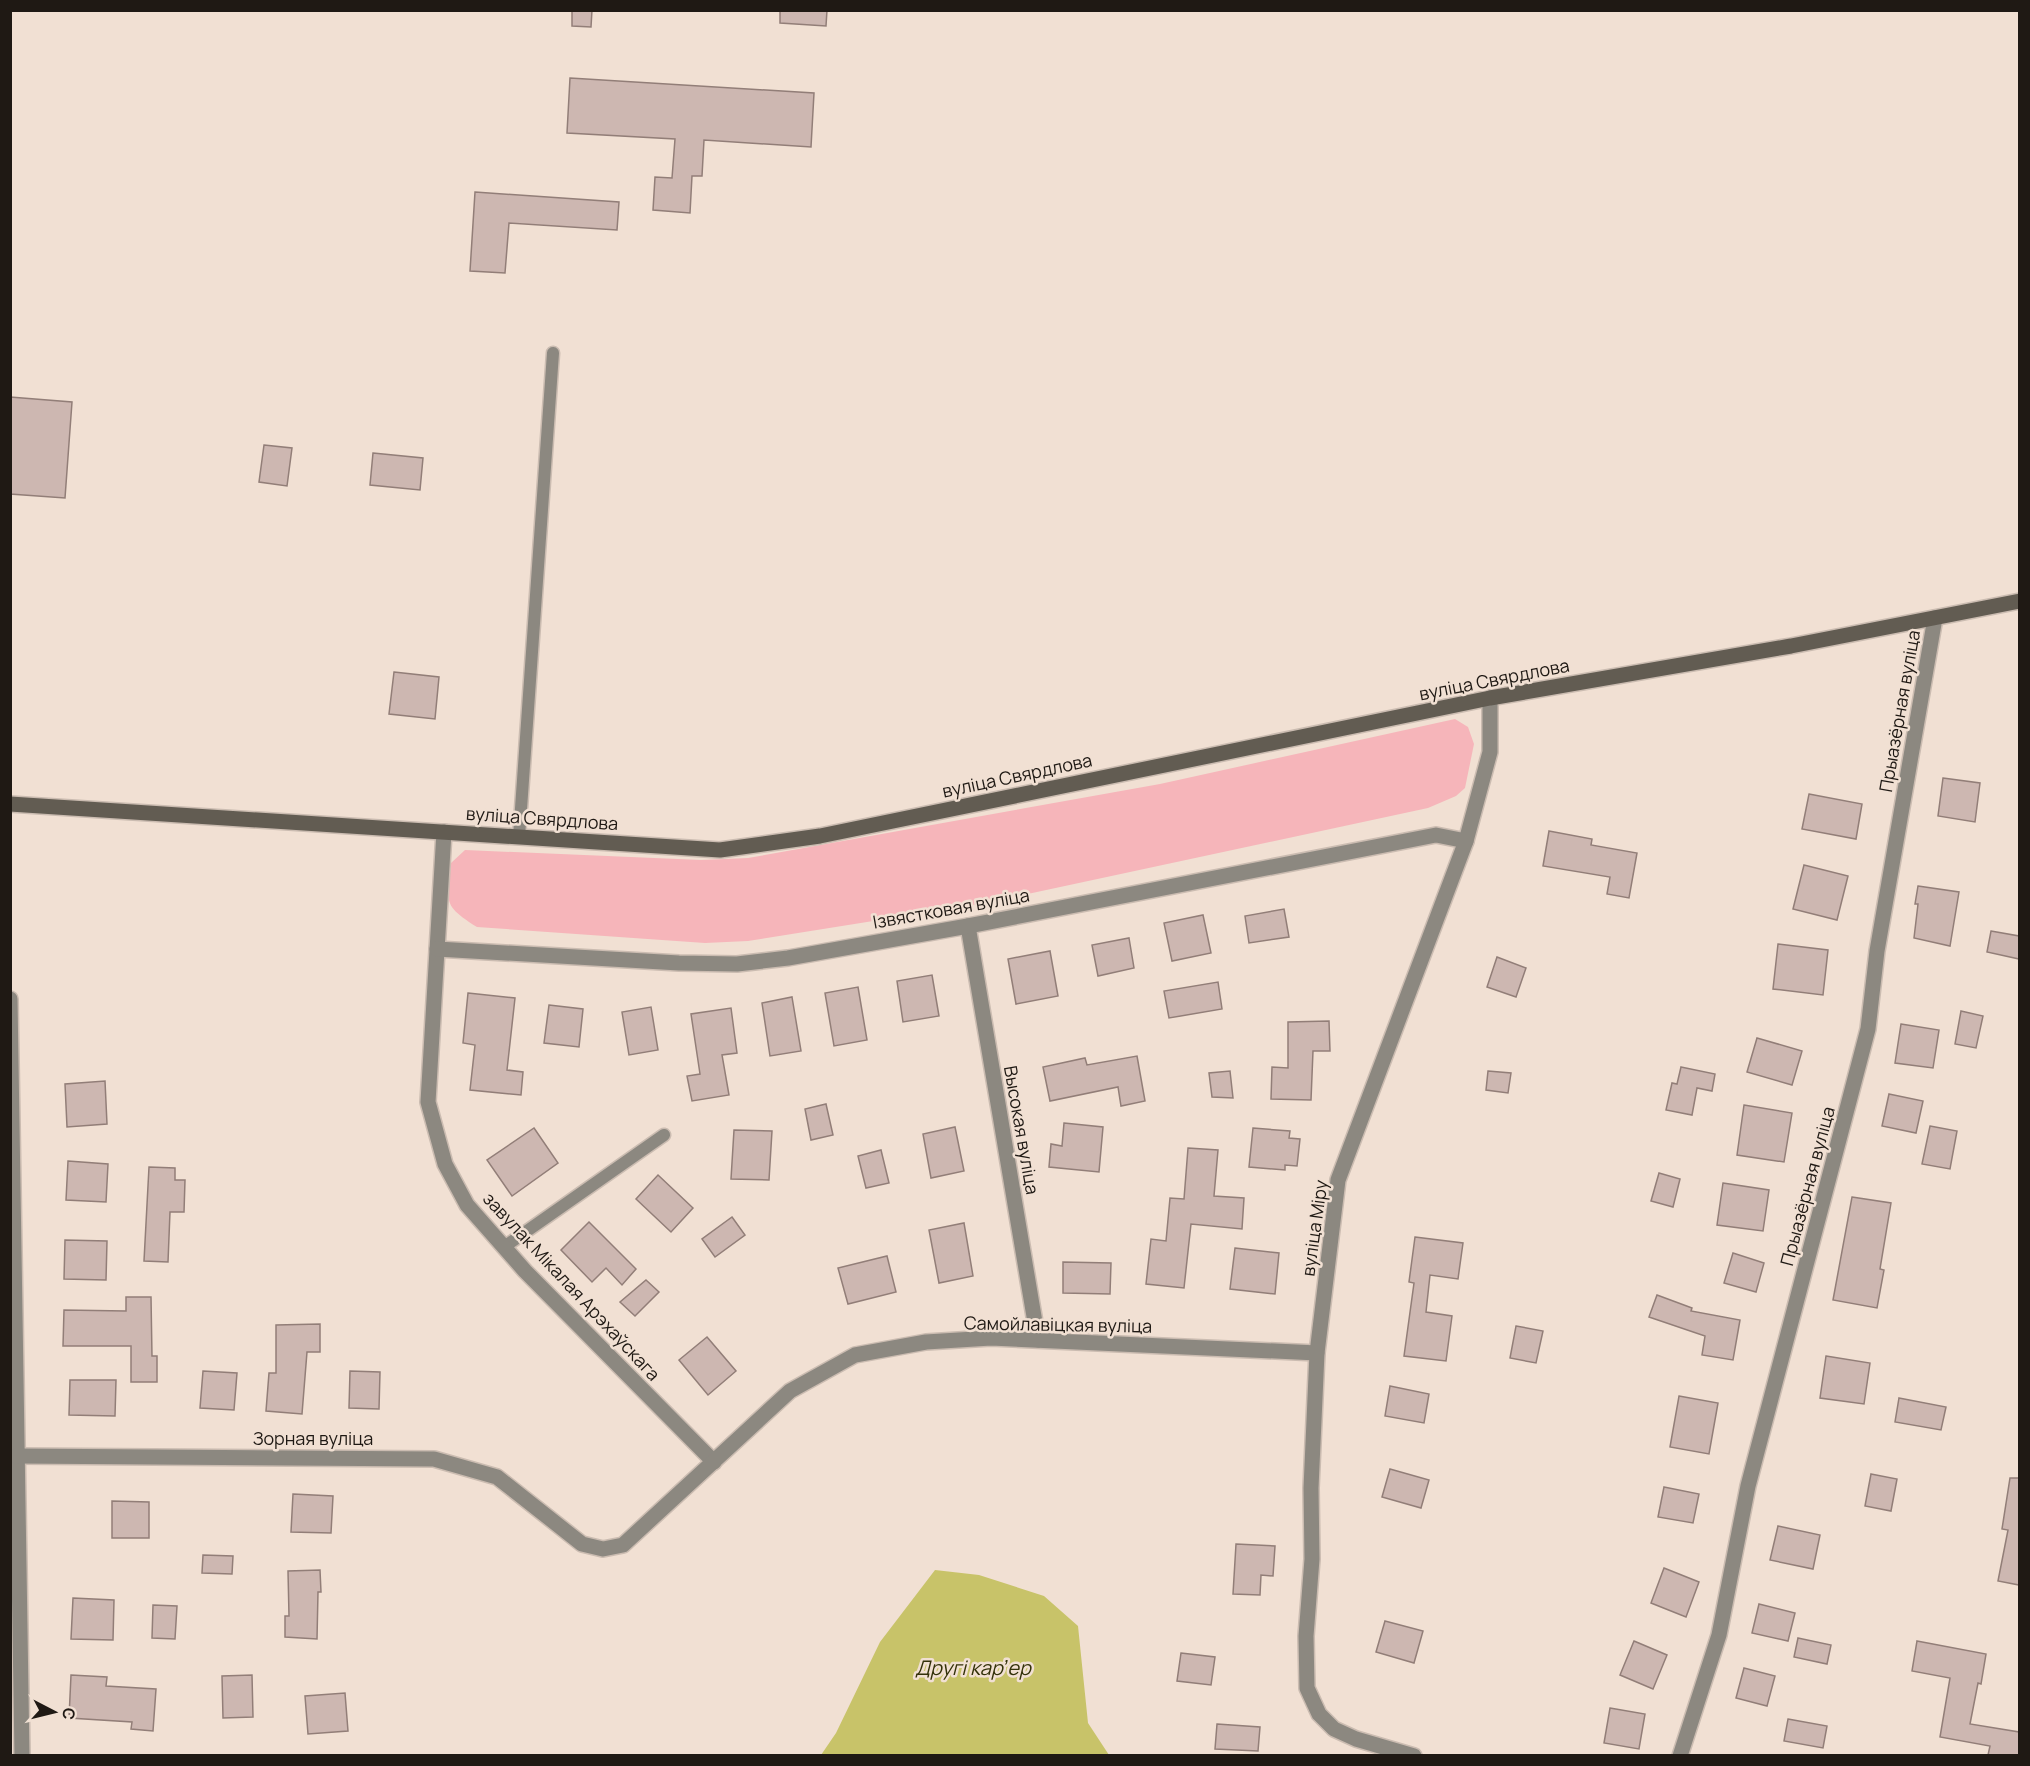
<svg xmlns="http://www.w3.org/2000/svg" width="2030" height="1766" font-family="Manrope,sans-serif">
<rect width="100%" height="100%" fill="#f1e0d3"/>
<path fill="#f6b5ba" d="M 1455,719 L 1468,727 L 1474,744 L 1465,788 L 1456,796 L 1428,808 L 986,903 L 748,941 L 705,943 L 477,927 C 441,904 448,903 451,863 L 465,850 L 701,860 L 748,858 L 1160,784 Z"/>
<path fill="#c8c369" d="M 935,1570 L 979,1575 L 1044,1596 L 1078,1626 L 1088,1723 L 1109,1755 L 821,1755 L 836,1733 L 880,1642 Z"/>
<g fill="#cdb7b1" stroke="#927e78" stroke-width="1.5">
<path d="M 572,10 L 592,10 L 591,27 L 572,26 Z"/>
<path d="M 780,10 L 827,10 L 826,26 L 780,23 Z"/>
<path d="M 570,78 L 814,93 L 811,147 L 704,140 L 702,176 L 692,176 L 690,213 L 653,210 L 655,177 L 672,178 L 675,139 L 567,133 Z"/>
<path d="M 475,192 L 619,202 L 617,230 L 509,223 L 505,273 L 470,271 Z"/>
<path d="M 10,397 L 72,402 L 65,498 L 10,494 Z"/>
<path d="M 264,445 L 292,448 L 287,486 L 259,482 Z"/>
<path d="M 373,453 L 423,458 L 420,490 L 370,485 Z"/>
<path d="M 394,672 L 439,677 L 435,719 L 389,714 Z"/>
<path d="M 1943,778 L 1980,783 L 1975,822 L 1938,816 Z"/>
<path d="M 1809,794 L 1862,804 L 1856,839 L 1802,829 Z"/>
<path d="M 1549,831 L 1592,839 L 1591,845 L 1637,853 L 1629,898 L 1607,894 L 1610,877 L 1543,866 Z"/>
<path d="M 1804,865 L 1848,876 L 1837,920 L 1793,909 Z"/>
<path d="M 1918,886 L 1959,892 L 1950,946 L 1914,938 L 1918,904 L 1915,904 Z"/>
<path d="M 1284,909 L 1289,937 L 1249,943 L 1245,916 Z"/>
<path d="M 1203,915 L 1211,953 L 1172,961 L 1164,923 Z"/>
<path d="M 1991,931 L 2019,936 L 2019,959 L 1987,952 Z"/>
<path d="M 1129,938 L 1134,968 L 1098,976 L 1092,945 Z"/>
<path d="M 1778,944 L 1828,950 L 1823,995 L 1773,989 Z"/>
<path d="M 1050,951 L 1058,996 L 1016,1004 L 1008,959 Z"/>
<path d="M 1497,957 L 1526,968 L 1516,997 L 1487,987 Z"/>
<path d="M 932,975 L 939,1016 L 903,1022 L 897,981 Z"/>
<path d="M 1218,982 L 1222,1009 L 1169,1018 L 1164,991 Z"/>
<path d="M 858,987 L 867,1040 L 834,1046 L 825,993 Z"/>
<path d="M 468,993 L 515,998 L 507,1070 L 523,1072 L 521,1095 L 470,1090 L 475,1045 L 463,1043 Z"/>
<path d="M 792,997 L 801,1051 L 770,1056 L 762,1003 Z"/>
<path d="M 549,1005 L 583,1009 L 579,1047 L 544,1043 Z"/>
<path d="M 651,1007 L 658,1050 L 629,1055 L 622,1012 Z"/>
<path d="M 731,1008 L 737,1053 L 722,1055 L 729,1095 L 692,1101 L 687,1076 L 700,1074 L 691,1014 Z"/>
<path d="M 1961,1011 L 1983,1016 L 1976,1048 L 1955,1044 Z"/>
<path d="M 1329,1021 L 1330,1051 L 1313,1051 L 1311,1100 L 1271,1099 L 1272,1067 L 1288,1068 L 1288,1022 Z"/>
<path d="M 1901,1024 L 1939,1030 L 1933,1068 L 1895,1063 Z"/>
<path d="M 1757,1038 L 1802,1051 L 1792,1085 L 1747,1072 Z"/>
<path d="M 1137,1056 L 1145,1101 L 1121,1106 L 1118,1087 L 1050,1101 L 1043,1067 L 1085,1058 L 1087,1065 Z"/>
<path d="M 1681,1067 L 1715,1074 L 1712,1091 L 1697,1088 L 1692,1115 L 1666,1110 L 1672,1083 L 1677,1084 Z"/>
<path d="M 1230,1071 L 1233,1098 L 1212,1097 L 1209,1073 Z"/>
<path d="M 1488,1071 L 1511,1073 L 1508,1093 L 1486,1090 Z"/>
<path d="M 105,1081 L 107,1124 L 67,1127 L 65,1084 Z"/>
<path d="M 1889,1094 L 1923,1101 L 1916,1133 L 1882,1126 Z"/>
<path d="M 826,1104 L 833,1135 L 811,1140 L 805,1109 Z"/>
<path d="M 1744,1105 L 1792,1113 L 1784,1162 L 1737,1155 Z"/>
<path d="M 1064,1123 L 1103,1127 L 1099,1172 L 1049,1167 L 1051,1144 L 1062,1146 Z"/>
<path d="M 1930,1126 L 1957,1131 L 1950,1169 L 1922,1164 Z"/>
<path d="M 955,1127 L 964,1171 L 931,1178 L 923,1134 Z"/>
<path d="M 534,1128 L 558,1163 L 512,1196 L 487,1160 Z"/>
<path d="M 1253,1128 L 1290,1131 L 1289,1138 L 1300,1139 L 1297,1166 L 1285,1165 L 1285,1170 L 1249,1167 Z"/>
<path d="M 734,1130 L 772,1131 L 769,1180 L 731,1179 Z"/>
<path d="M 1188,1148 L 1218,1150 L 1214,1196 L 1244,1198 L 1242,1229 L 1191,1224 L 1184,1288 L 1146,1284 L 1151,1239 L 1166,1241 L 1170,1198 L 1184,1199 Z"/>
<path d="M 881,1150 L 889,1183 L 866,1188 L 858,1156 Z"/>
<path d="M 68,1161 L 108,1164 L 106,1202 L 66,1200 Z"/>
<path d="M 149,1167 L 175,1168 L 175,1180 L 185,1180 L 184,1212 L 170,1212 L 168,1262 L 144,1261 Z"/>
<path d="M 1659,1173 L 1680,1179 L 1673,1207 L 1651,1201 Z"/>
<path d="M 658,1175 L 693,1208 L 671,1232 L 636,1199 Z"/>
<path d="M 1723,1183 L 1769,1190 L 1763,1231 L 1717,1225 Z"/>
<path d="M 1852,1197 L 1891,1203 L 1880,1269 L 1884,1270 L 1877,1308 L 1833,1300 Z"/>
<path d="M 732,1217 L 745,1235 L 715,1257 L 702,1239 Z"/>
<path d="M 589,1222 L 636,1269 L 622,1285 L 606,1268 L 592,1282 L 561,1250 Z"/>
<path d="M 964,1223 L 973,1276 L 939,1283 L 929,1230 Z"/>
<path d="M 1415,1237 L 1463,1243 L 1458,1279 L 1430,1275 L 1426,1312 L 1452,1316 L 1446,1361 L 1404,1356 L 1414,1283 L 1409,1282 Z"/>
<path d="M 65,1240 L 107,1241 L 106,1280 L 64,1279 Z"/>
<path d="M 1235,1248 L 1279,1253 L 1275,1294 L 1230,1289 Z"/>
<path d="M 1733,1253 L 1764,1263 L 1756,1292 L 1724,1283 Z"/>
<path d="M 887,1256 L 896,1292 L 848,1304 L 838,1268 Z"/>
<path d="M 1063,1262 L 1111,1263 L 1110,1294 L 1063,1293 Z"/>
<path d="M 646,1280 L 659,1292 L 635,1316 L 620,1302 Z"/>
<path d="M 1657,1295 L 1692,1308 L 1691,1311 L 1740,1320 L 1733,1360 L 1702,1355 L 1705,1336 L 1649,1317 Z"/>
<path d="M 126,1297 L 151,1297 L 152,1356 L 157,1356 L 157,1382 L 131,1382 L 131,1346 L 63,1346 L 64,1310 L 126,1311 Z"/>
<path d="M 320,1324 L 320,1352 L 307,1352 L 302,1414 L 266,1411 L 269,1373 L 276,1373 L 276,1325 Z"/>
<path d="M 1516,1326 L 1543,1331 L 1536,1363 L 1510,1358 Z"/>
<path d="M 707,1337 L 736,1371 L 708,1395 L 679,1360 Z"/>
<path d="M 1826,1356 L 1870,1363 L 1864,1404 L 1820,1398 Z"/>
<path d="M 203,1371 L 237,1373 L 234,1410 L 200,1408 Z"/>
<path d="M 350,1371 L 380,1372 L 379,1409 L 349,1408 Z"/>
<path d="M 70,1380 L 116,1380 L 115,1416 L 69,1415 Z"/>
<path d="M 1390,1386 L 1429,1394 L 1424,1423 L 1385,1416 Z"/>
<path d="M 1679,1396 L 1718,1403 L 1709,1454 L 1670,1447 Z"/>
<path d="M 1899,1398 L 1946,1407 L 1941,1430 L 1895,1422 Z"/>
<path d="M 1390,1469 L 1429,1480 L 1421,1508 L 1382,1497 Z"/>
<path d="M 1871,1474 L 1897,1479 L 1891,1511 L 1865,1506 Z"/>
<path d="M 2010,1478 L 2019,1478 L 2019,1585 L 1998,1581 L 2008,1530 L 2002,1529 Z"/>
<path d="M 1664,1487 L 1699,1494 L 1693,1523 L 1658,1517 Z"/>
<path d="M 293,1494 L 333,1496 L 331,1533 L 291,1532 Z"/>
<path d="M 112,1501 L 149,1502 L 149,1538 L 112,1538 Z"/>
<path d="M 1778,1526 L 1820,1535 L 1813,1569 L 1770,1560 Z"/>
<path d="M 1236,1544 L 1275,1546 L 1273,1576 L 1261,1575 L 1260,1595 L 1233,1594 Z"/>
<path d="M 203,1555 L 233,1556 L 232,1574 L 202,1573 Z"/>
<path d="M 1664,1568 L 1699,1582 L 1686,1617 L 1651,1603 Z"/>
<path d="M 320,1570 L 321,1592 L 318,1592 L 317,1639 L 285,1637 L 285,1616 L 289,1616 L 288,1571 Z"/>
<path d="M 73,1598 L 114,1600 L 113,1640 L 71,1639 Z"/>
<path d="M 1759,1604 L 1795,1613 L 1788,1641 L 1752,1633 Z"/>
<path d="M 153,1605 L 177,1606 L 175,1639 L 152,1638 Z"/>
<path d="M 1385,1621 L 1423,1631 L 1414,1663 L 1376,1652 Z"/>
<path d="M 1798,1638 L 1831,1645 L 1827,1664 L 1794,1657 Z"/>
<path d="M 1634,1641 L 1667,1655 L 1653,1689 L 1620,1675 Z"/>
<path d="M 1917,1641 L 1986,1654 L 1981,1684 L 1978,1683 L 1970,1724 L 2019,1732 L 2019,1755 L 1988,1755 L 1990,1746 L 1940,1737 L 1950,1678 L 1912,1671 Z"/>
<path d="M 1181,1653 L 1215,1657 L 1211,1685 L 1177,1681 Z"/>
<path d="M 1744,1668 L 1775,1676 L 1767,1706 L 1736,1698 Z"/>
<path d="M 71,1675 L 107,1677 L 106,1686 L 156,1689 L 153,1731 L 131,1729 L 132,1722 L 69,1718 Z"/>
<path d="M 252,1675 L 253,1717 L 223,1718 L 222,1676 Z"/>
<path d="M 345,1693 L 348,1731 L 308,1734 L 305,1696 Z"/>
<path d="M 1610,1708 L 1645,1714 L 1639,1749 L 1604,1743 Z"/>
<path d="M 1788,1719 L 1827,1726 L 1823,1748 L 1784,1741 Z"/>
<path d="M 1217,1724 L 1260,1727 L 1258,1751 L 1215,1749 Z"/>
</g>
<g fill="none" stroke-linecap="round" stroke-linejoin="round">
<defs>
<g id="lane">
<path d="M 519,837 L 553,353"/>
<path d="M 504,1247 L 664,1135"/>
</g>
<g id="street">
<path d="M 444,832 L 428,1102 L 445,1164 L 467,1205 L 525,1271 L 714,1462"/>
<path d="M 968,926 L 1038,1340"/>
<path d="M 437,949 L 679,963 L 737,964 L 788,958 L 968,926 L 1436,835 L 1466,841"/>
<path d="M 10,999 L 22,1756"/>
<path d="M 17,1456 L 434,1459 L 497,1477 L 582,1544 L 603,1549 L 623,1545 L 790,1391 L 855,1355 L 926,1342 L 991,1338 L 1317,1353"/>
<path d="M 1414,1756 L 1356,1739 L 1334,1729 L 1319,1714 L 1307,1688 L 1306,1636 L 1312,1559 L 1311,1488 L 1317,1353 L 1338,1180 L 1466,841 L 1490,752 L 1490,698"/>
<path d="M 1680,1756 L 1719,1635 L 1748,1486 L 1868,1029 L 1877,951 L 1935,618"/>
</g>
<path id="secondary" d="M 10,804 L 720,850 L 820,836 L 1490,698 L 1791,646 L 2020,601"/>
</defs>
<use href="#lane" stroke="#cbbcb1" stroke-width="15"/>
<use href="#street" stroke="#cbbcb1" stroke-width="18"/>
<use href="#secondary" stroke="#cbbcb1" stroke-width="18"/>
<use href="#lane" stroke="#8c8880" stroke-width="12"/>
<use href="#street" stroke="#8c8880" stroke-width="15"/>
<use href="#secondary" stroke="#625c52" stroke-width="15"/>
</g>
<g text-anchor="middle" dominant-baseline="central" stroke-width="5" stroke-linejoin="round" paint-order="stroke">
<g font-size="18" fill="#1f1914" stroke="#f1e0d3">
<text transform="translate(1494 679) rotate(-11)">вуліца Свярдлова</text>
<text transform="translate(1899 711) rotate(-80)">Прыазёрная вуліца</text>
<text transform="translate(1017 775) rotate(-12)">вуліца Свярдлова</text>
<text transform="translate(542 818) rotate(4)">вуліца Свярдлова</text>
<text transform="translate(951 908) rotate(-10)">Ізвястковая вуліца</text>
<text transform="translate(1022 1130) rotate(80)">Высокая вуліца</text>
<text transform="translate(1807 1186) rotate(-75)">Прыазёрная вуліца</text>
<text transform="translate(1314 1228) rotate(-82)">вуліца Міру</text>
<text transform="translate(572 1286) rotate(47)">завулак Мікалая Арэхаўскага</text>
<text transform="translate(1058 1324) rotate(1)">Самойлавіцкая вуліца</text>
<text x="313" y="1438">Зорная вуліца</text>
</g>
<g font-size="20" font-style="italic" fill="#333109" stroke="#f1e0d3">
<text x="973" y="1667">Другі карʼер</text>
</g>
</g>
<rect width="2030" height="1766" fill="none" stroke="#1f1914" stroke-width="24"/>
<g transform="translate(54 1712) rotate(97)" stroke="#f1e0d3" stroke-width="4.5" paint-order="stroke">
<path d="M0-4.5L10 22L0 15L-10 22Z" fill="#1f1914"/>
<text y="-9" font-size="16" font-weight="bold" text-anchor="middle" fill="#1f1914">С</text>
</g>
</svg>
